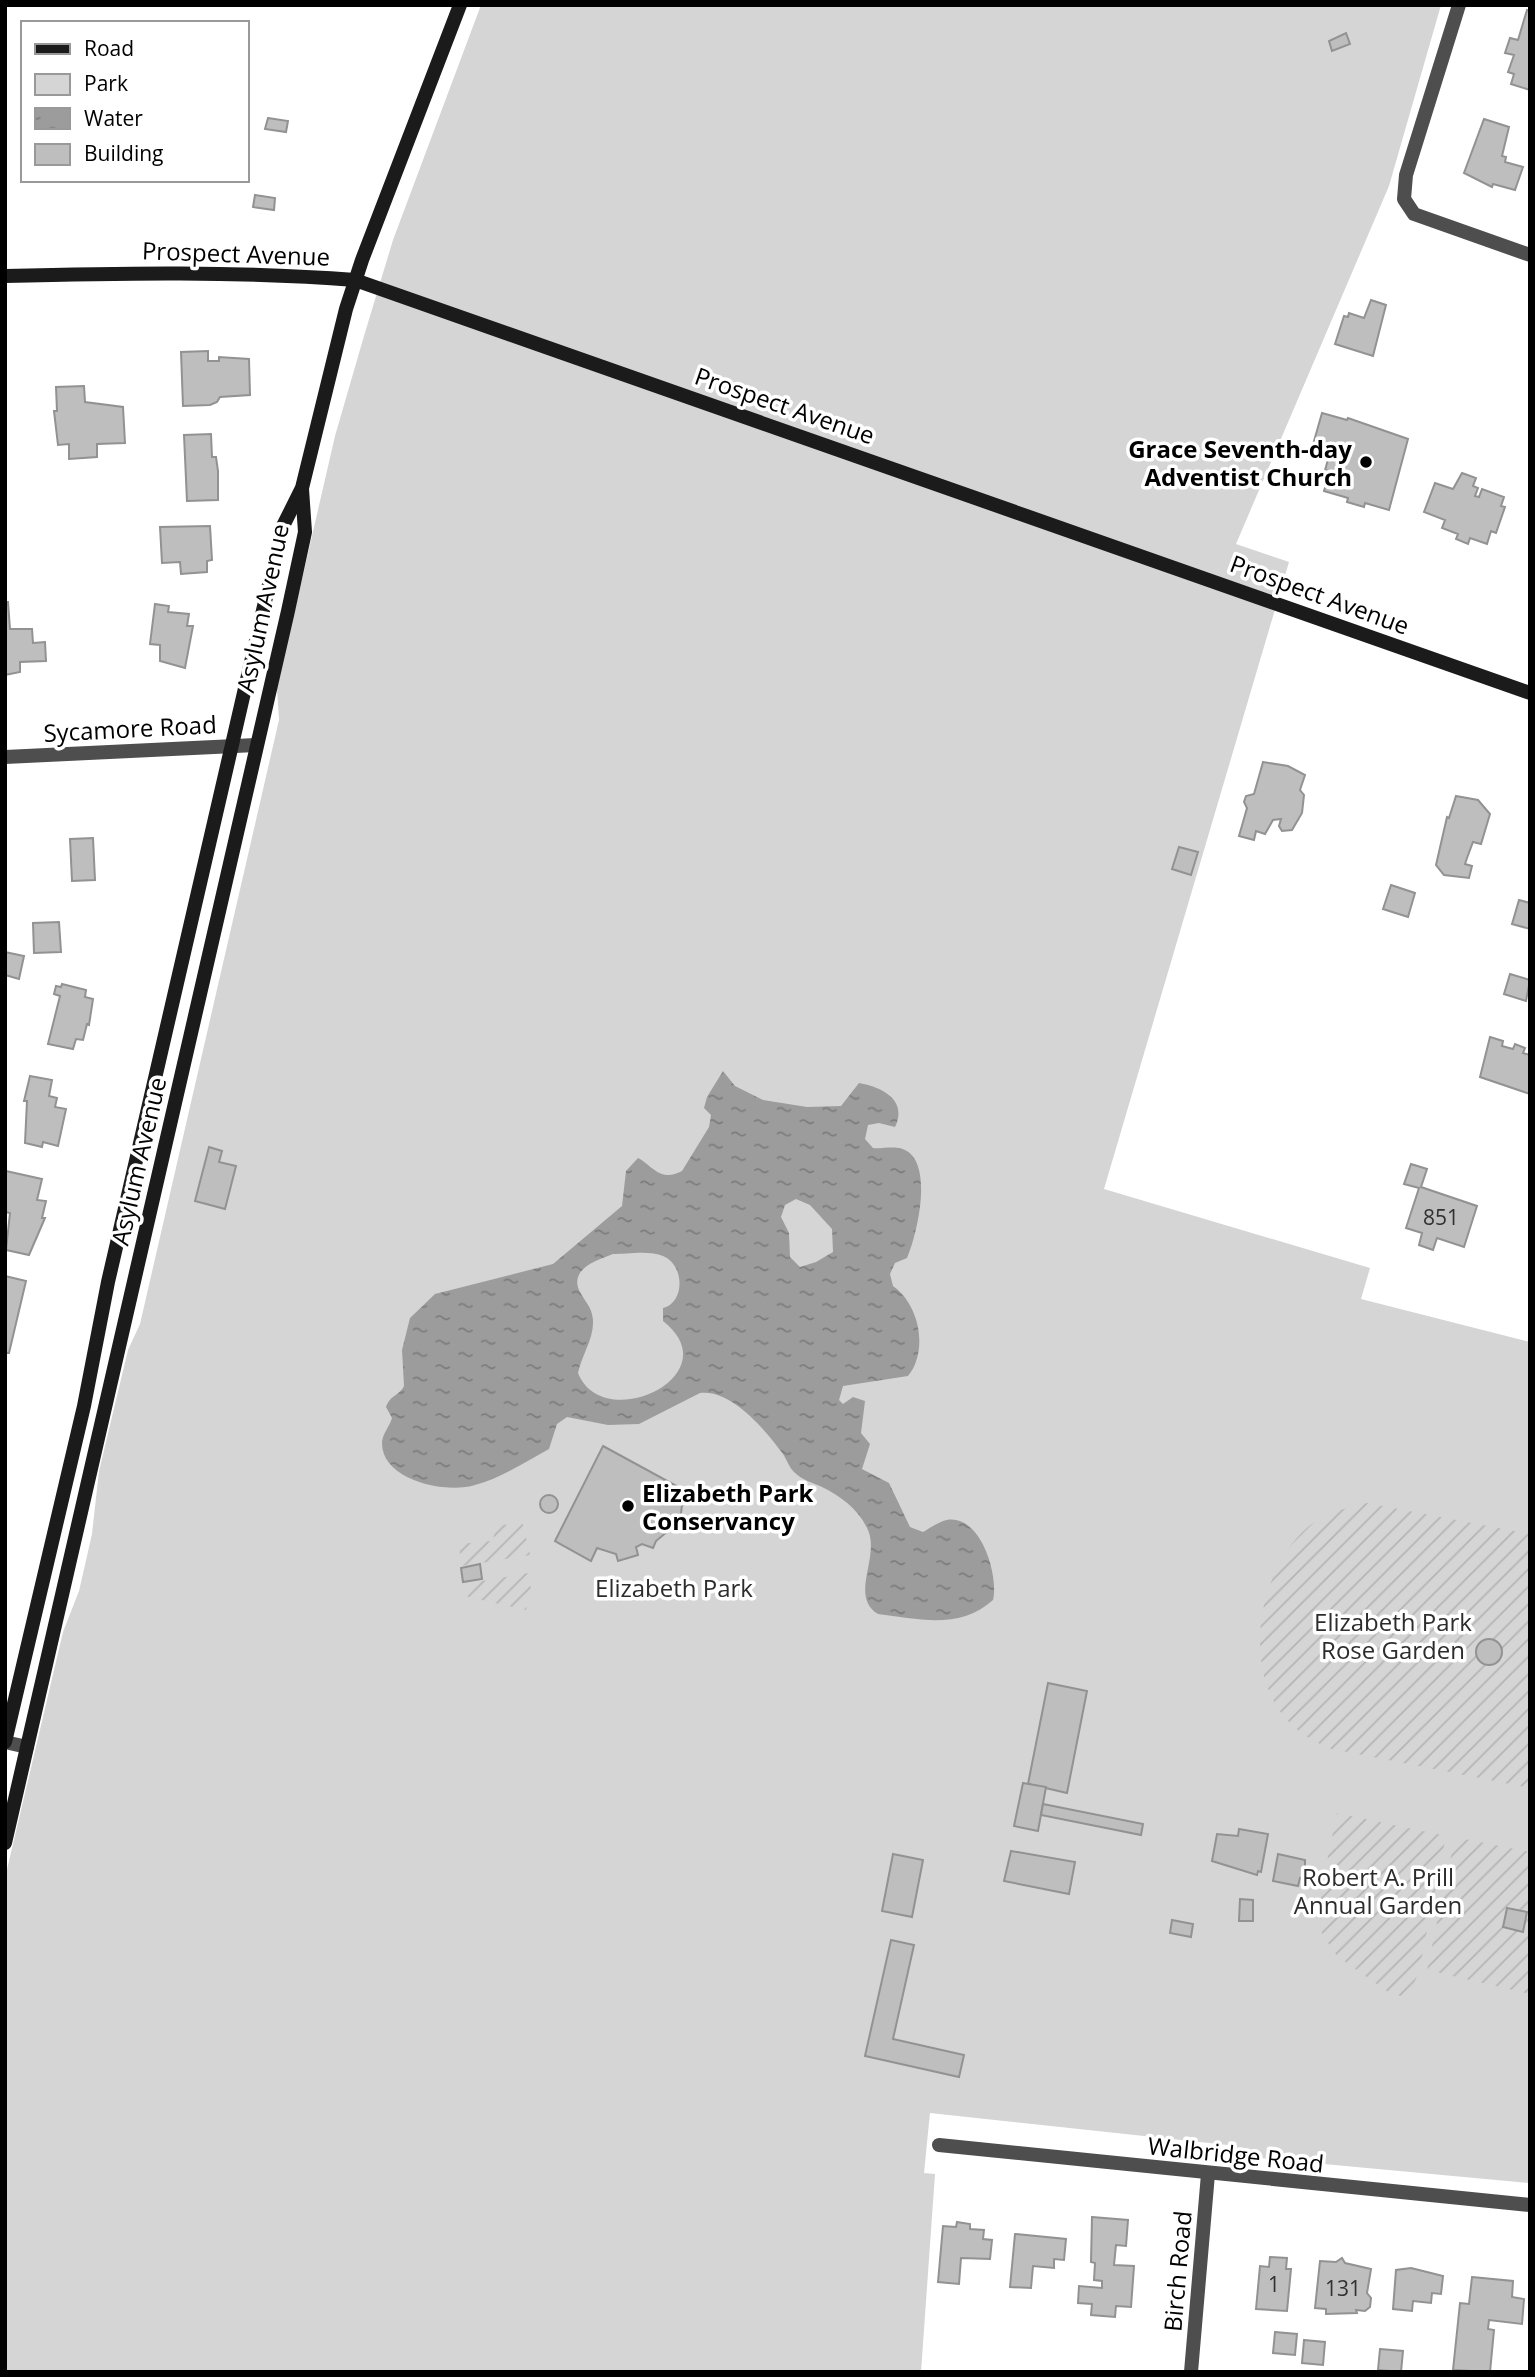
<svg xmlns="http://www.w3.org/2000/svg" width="1535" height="2377" font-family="'Open Sans',sans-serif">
<defs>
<pattern id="garden-furrows" width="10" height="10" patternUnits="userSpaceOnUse" patternTransform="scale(1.75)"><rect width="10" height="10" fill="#d5d5d5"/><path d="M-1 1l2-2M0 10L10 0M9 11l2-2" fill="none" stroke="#b5b5b5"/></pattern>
<pattern id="water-ripples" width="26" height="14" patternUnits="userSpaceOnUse" patternTransform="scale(1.75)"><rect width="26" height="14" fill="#9c9c9c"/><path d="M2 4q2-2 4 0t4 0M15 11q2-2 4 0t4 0" fill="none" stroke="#7d7d7d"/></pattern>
</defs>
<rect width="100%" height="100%" fill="#fff"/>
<path fill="#d5d5d5" d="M 481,5 L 1441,5 L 1389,186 L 1236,544 L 1289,562 L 1104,1189 L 1370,1268 L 1361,1299 L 1530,1342 L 1530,2183 L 1237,2156 L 1237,2146 L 930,2113 L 924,2173 L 935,2174 L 921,2372 L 5,2372 L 5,1878 L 63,1632 L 79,1591 L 92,1534 L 99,1471 L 128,1350 L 140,1324 L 279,720 L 277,688 L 335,436 L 364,336 L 393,240 Z"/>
<g fill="url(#garden-furrows)">
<path d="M 1367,1503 L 1530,1534 L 1530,1788 L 1327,1748 C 1315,1741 1302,1735 1292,1725 C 1239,1675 1257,1570 1308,1527 C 1324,1513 1346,1508 1367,1503 Z"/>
<path d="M 523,1524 L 530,1555 L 461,1566 L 459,1544 L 493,1541 L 496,1525 Z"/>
<path d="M 529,1573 L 531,1591 L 526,1610 L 468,1597 L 465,1584 Z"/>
<path d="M 1337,1813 L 1446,1836 L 1419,1971 L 1411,1991 L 1404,1997 L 1388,1992 L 1337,1956 L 1322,1934 L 1318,1905 Z"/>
<path d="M 1455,1837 L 1530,1852 L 1530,1994 L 1427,1970 Z"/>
</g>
<path fill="url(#water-ripples)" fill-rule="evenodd" d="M 723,1071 L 735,1086 L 763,1100 L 807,1107 L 841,1106 L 859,1083 C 882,1087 908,1100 895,1127 L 879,1123 L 868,1125 L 865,1139 L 873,1148 C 884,1149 894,1145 905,1150 C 934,1164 917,1235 907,1258 L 895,1263 L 890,1274 L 893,1286 C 919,1304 929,1350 908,1376 L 843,1386 L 839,1400 L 843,1404 L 853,1397 L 865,1401 L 861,1433 L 870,1444 L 862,1469 L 889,1483 L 910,1527 L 923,1532 C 930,1528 940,1521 947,1520 C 981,1514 999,1576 993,1600 C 960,1630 919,1619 878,1614 C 849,1596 880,1558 868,1530 C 859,1510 842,1497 822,1487 C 813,1483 802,1480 794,1472 C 789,1467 787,1460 783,1454 C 766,1431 732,1389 700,1393 L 639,1424 L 608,1425 L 567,1417 L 557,1424 L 549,1449 C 525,1462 501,1478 475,1485 C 447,1494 382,1481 382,1443 C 382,1434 390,1426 392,1418 L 386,1407 C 390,1395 400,1395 404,1386 L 402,1350 L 410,1318 L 435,1294 L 553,1264 L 622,1206 L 626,1171 L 638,1158 C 652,1165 660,1183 682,1171 L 709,1127 L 711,1115 L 704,1108 L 707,1097 ZM 796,1199 L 810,1205 L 832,1229 L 833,1252 L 816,1262 L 800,1267 L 790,1257 L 789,1233 L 781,1217 L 785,1205 ZM 613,1254 C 627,1254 650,1250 663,1256 C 685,1265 685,1303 663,1308 L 663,1321 C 732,1375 603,1436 578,1373 C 582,1354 594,1339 593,1320 C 592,1306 584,1301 579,1290 C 570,1268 598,1260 613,1254 Z"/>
<g fill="#bebebe" stroke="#929292" stroke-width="2">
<path d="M 1527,10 L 1530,11 L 1530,90 L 1511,84 L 1514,74 L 1508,72 L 1514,55 L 1505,53 L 1510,38 L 1518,40 Z"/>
<path d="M 1346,33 L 1350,44 L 1332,51 L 1329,41 Z"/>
<path d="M 268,118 L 288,121 L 286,132 L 265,129 Z"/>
<path d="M 1484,119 L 1509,127 L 1502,156 L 1506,157 L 1505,162 L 1523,167 L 1515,190 L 1493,184 L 1492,187 L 1464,173 Z"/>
<path d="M 255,195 L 275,198 L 274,210 L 253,207 Z"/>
<path d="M 1371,300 L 1386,305 L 1373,356 L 1335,344 L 1344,316 L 1348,317 L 1349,313 L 1364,318 Z"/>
<path d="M 208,351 L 208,361 L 219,361 L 219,357 L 249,359 L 250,395 L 220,397 L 217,402 L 210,405 L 183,406 L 181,352 Z"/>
<path d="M 84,386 L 85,402 L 123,407 L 125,443 L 97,444 L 97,457 L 69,459 L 69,444 L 58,445 L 54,411 L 57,411 L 56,387 Z"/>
<path d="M 1322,413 L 1347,420 L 1348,418 L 1408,439 L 1389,510 L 1365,503 L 1364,507 L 1347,502 L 1348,498 L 1324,491 L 1330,471 L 1325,470 L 1330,453 L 1312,448 Z"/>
<path d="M 211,434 L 212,457 L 216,457 L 218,471 L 218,500 L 187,501 L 184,435 Z"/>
<path d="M 1462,473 L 1476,478 L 1473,486 L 1478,488 L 1475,496 L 1479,497 L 1482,489 L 1504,497 L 1501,506 L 1505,507 L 1496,533 L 1491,531 L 1487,544 L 1470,538 L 1468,544 L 1456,539 L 1458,534 L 1442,528 L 1445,520 L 1424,512 L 1435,483 L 1453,489 Z"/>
<path d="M 210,526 L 212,560 L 207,561 L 207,572 L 181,574 L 180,562 L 162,563 L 160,527 Z"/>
<path d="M 5,602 L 8,602 L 10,629 L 32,629 L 33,643 L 45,642 L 46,661 L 20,662 L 20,672 L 5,675 Z"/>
<path d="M 155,604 L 169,606 L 168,612 L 189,614 L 187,626 L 193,626 L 185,668 L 160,661 L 160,645 L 150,644 Z"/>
<path d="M 1263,762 L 1288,766 L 1305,775 L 1300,790 L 1304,795 L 1302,813 L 1292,830 L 1282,831 L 1279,826 L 1281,819 L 1273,820 L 1265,834 L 1256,831 L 1254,840 L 1239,836 L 1247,808 L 1244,802 L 1246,796 L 1254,794 Z"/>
<path d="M 1456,796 L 1478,800 L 1490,814 L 1481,844 L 1473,842 L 1467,858 L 1465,864 L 1472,866 L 1469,878 L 1444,875 L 1436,865 L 1447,817 L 1449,818 Z"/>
<path d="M 93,838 L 95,880 L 72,881 L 70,839 Z"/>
<path d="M 1179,847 L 1198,852 L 1191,875 L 1172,869 Z"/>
<path d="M 1391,885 L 1415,893 L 1408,917 L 1383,909 Z"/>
<path d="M 1519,900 L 1530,903 L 1530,929 L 1512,924 Z"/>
<path d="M 59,922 L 61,952 L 34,953 L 33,923 Z"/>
<path d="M 5,952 L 24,956 L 19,979 L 5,975 Z"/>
<path d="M 1510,974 L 1530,980 L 1526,1001 L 1504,994 Z"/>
<path d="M 62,984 L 86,990 L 85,997 L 93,999 L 89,1025 L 87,1024 L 83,1040 L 76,1039 L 73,1049 L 48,1044 L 60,996 L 54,994 L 56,986 L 61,987 Z"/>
<path d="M 1490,1037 L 1503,1041 L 1502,1046 L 1513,1049 L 1515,1044 L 1525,1048 L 1523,1053 L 1530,1055 L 1530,1094 L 1480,1077 Z"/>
<path d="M 30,1076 L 52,1080 L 49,1096 L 57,1098 L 55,1107 L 66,1109 L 58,1146 L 43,1142 L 42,1147 L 25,1143 L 27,1101 L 24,1101 Z"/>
<path d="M 209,1147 L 222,1151 L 219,1162 L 236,1166 L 225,1209 L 195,1201 Z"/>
<path d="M 1411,1164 L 1427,1169 L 1421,1187 L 1477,1206 L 1464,1247 L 1437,1238 L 1433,1250 L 1419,1245 L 1422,1233 L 1406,1228 L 1419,1188 L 1404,1184 Z"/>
<path d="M 6,1171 L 42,1179 L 37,1200 L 46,1201 L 42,1218 L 45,1218 L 29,1255 L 6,1250 L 10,1213 L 5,1212 Z"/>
<path d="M 5,1276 L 26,1281 L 9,1353 L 5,1353 Z"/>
<path d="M 603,1446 L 684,1490 L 680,1521 L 656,1541 L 653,1548 L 642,1544 L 636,1547 L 638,1555 L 618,1561 L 616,1554 L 597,1548 L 591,1561 L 555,1541 Z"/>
<circle cx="549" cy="1504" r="9"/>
<path d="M 480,1564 L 482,1579 L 463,1582 L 461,1568 Z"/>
<circle cx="1489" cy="1652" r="13"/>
<path d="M 1048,1683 L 1087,1691 L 1067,1793 L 1028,1784 Z"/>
<path d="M 1023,1783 L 1046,1787 L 1038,1831 L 1014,1826 Z"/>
<path d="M 1043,1804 L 1143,1824 L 1141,1835 L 1041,1815 Z"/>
<path d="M 1239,1829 L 1268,1834 L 1261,1872 L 1258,1871 L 1257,1875 L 1212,1861 L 1217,1834 L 1238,1836 Z"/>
<path d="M 1011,1851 L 1075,1862 L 1069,1894 L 1004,1881 Z"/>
<path d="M 893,1854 L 923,1860 L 912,1917 L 882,1911 Z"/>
<path d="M 1278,1854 L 1305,1860 L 1305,1879 L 1300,1878 L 1298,1886 L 1273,1881 Z"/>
<path d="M 1240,1899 L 1253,1900 L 1253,1921 L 1239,1921 Z"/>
<path d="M 1507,1908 L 1527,1912 L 1523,1932 L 1503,1927 Z"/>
<path d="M 1172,1920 L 1193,1924 L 1191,1937 L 1170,1933 Z"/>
<path d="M 891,1940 L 914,1945 L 893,2039 L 964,2055 L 959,2077 L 865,2056 Z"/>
<path d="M 1092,2217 L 1128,2220 L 1126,2246 L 1116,2245 L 1114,2265 L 1134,2266 L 1131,2307 L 1116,2306 L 1115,2317 L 1091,2315 L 1092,2304 L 1078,2303 L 1079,2286 L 1102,2288 L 1102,2281 L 1094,2280 L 1095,2263 L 1091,2262 Z"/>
<path d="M 957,2222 L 970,2224 L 970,2229 L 984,2230 L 983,2239 L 992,2240 L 990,2259 L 961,2258 L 959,2284 L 938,2282 L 943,2226 L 956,2227 Z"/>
<path d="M 1015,2234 L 1066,2239 L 1064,2260 L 1054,2259 L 1054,2268 L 1033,2266 L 1031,2288 L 1010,2287 Z"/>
<path d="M 1270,2257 L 1287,2258 L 1286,2269 L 1291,2269 L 1287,2311 L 1256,2309 L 1260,2266 L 1269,2267 Z"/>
<path d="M 1342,2258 L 1345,2263 L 1371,2269 L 1367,2293 L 1371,2298 L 1370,2307 L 1365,2311 L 1356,2310 L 1357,2313 L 1326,2314 L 1326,2309 L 1315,2308 L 1320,2261 L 1336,2262 Z"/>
<path d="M 1411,2268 L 1443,2276 L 1441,2294 L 1432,2293 L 1431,2303 L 1413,2301 L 1412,2311 L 1393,2309 L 1396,2270 Z"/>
<path d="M 1472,2277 L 1513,2281 L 1512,2297 L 1524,2299 L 1522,2324 L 1489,2320 L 1488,2329 L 1494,2330 L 1490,2372 L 1453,2370 L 1460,2303 L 1469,2304 Z"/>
<path d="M 1275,2332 L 1297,2334 L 1295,2355 L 1273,2353 Z"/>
<path d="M 1304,2340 L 1325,2342 L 1323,2365 L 1302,2363 Z"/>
<path d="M 1380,2349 L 1403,2351 L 1401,2372 L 1378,2370 Z"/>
</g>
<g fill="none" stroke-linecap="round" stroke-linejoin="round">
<g stroke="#4e4e4e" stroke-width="14">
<path d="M 1459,5 L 1406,175 L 1404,199 L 1414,214 L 1530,255"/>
<path d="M 5,757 L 256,745"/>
<path d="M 5,1742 L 27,1747"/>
<path d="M 939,2145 L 1530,2205"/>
<path d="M 1191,2372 L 1208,2174"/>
</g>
<g stroke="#1b1b1b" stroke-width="14">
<path d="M 5,276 C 122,273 239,271 355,280 L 1530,693"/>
<path d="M 5,1742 L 84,1406 L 108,1282 L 282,528 L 302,488 L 346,309 L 362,260 L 460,5"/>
<path d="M 5,1843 L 288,611 L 305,532 L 302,489"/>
</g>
</g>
<g fill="#000" stroke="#fff" stroke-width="2.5">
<circle cx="1366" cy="462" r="7"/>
<circle cx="628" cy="1506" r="7"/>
</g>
<g text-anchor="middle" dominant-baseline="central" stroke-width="7" stroke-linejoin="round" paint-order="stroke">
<g font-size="21" fill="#303030">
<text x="1441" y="1217">851</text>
<text x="1274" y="2284">1</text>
<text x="1343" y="2288">131</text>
</g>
<g font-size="24" fill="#000" stroke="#fff">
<text transform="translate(236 253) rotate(2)">Prospect Avenue</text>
<text transform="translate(785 405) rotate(19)">Prospect Avenue</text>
<text transform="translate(1320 594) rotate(20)">Prospect Avenue</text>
<text transform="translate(262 608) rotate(-78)">Asylum Avenue</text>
<text transform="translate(130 728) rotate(-3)">Sycamore Road</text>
<text transform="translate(138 1161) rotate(-77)">Asylum Avenue</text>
<text transform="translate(1236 2154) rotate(6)">Walbridge Road</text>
<text transform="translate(1177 2271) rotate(-85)">Birch Road</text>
</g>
<g font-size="24" font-weight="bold" fill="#000" stroke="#fff" text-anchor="end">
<text x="1352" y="448">Grace Seventh-day<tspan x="1352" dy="28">Adventist Church</tspan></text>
<text x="642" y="1492" text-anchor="start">Elizabeth Park<tspan x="642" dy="28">Conservancy</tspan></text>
</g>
<g font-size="24" fill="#2c2c2c" stroke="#fff">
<text x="674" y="1587">Elizabeth Park</text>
<text x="1393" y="1621">Elizabeth Park<tspan x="1393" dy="28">Rose Garden</tspan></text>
<text x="1378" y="1876">Robert A. Prill<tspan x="1378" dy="28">Annual Garden</tspan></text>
</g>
</g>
<rect width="1535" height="2377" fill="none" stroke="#000000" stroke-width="14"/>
<rect x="21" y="21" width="228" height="161" fill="#ffffff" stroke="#999999" stroke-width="2"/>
<rect x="35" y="44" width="35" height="10" fill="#1b1b1b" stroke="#999999" stroke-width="2"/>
<text x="84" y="56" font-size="21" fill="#000000">Road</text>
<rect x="35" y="74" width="35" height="21" fill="#d5d5d5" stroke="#999999" stroke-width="2"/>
<text x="84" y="91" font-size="21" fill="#000000">Park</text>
<rect x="35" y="108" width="35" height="21" fill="url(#water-ripples)" stroke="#999999" stroke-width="2"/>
<text x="84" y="126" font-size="21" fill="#000000">Water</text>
<rect x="35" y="144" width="35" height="21" fill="#bebebe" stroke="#999999" stroke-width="2"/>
<text x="84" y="161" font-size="21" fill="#000000">Building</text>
</svg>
